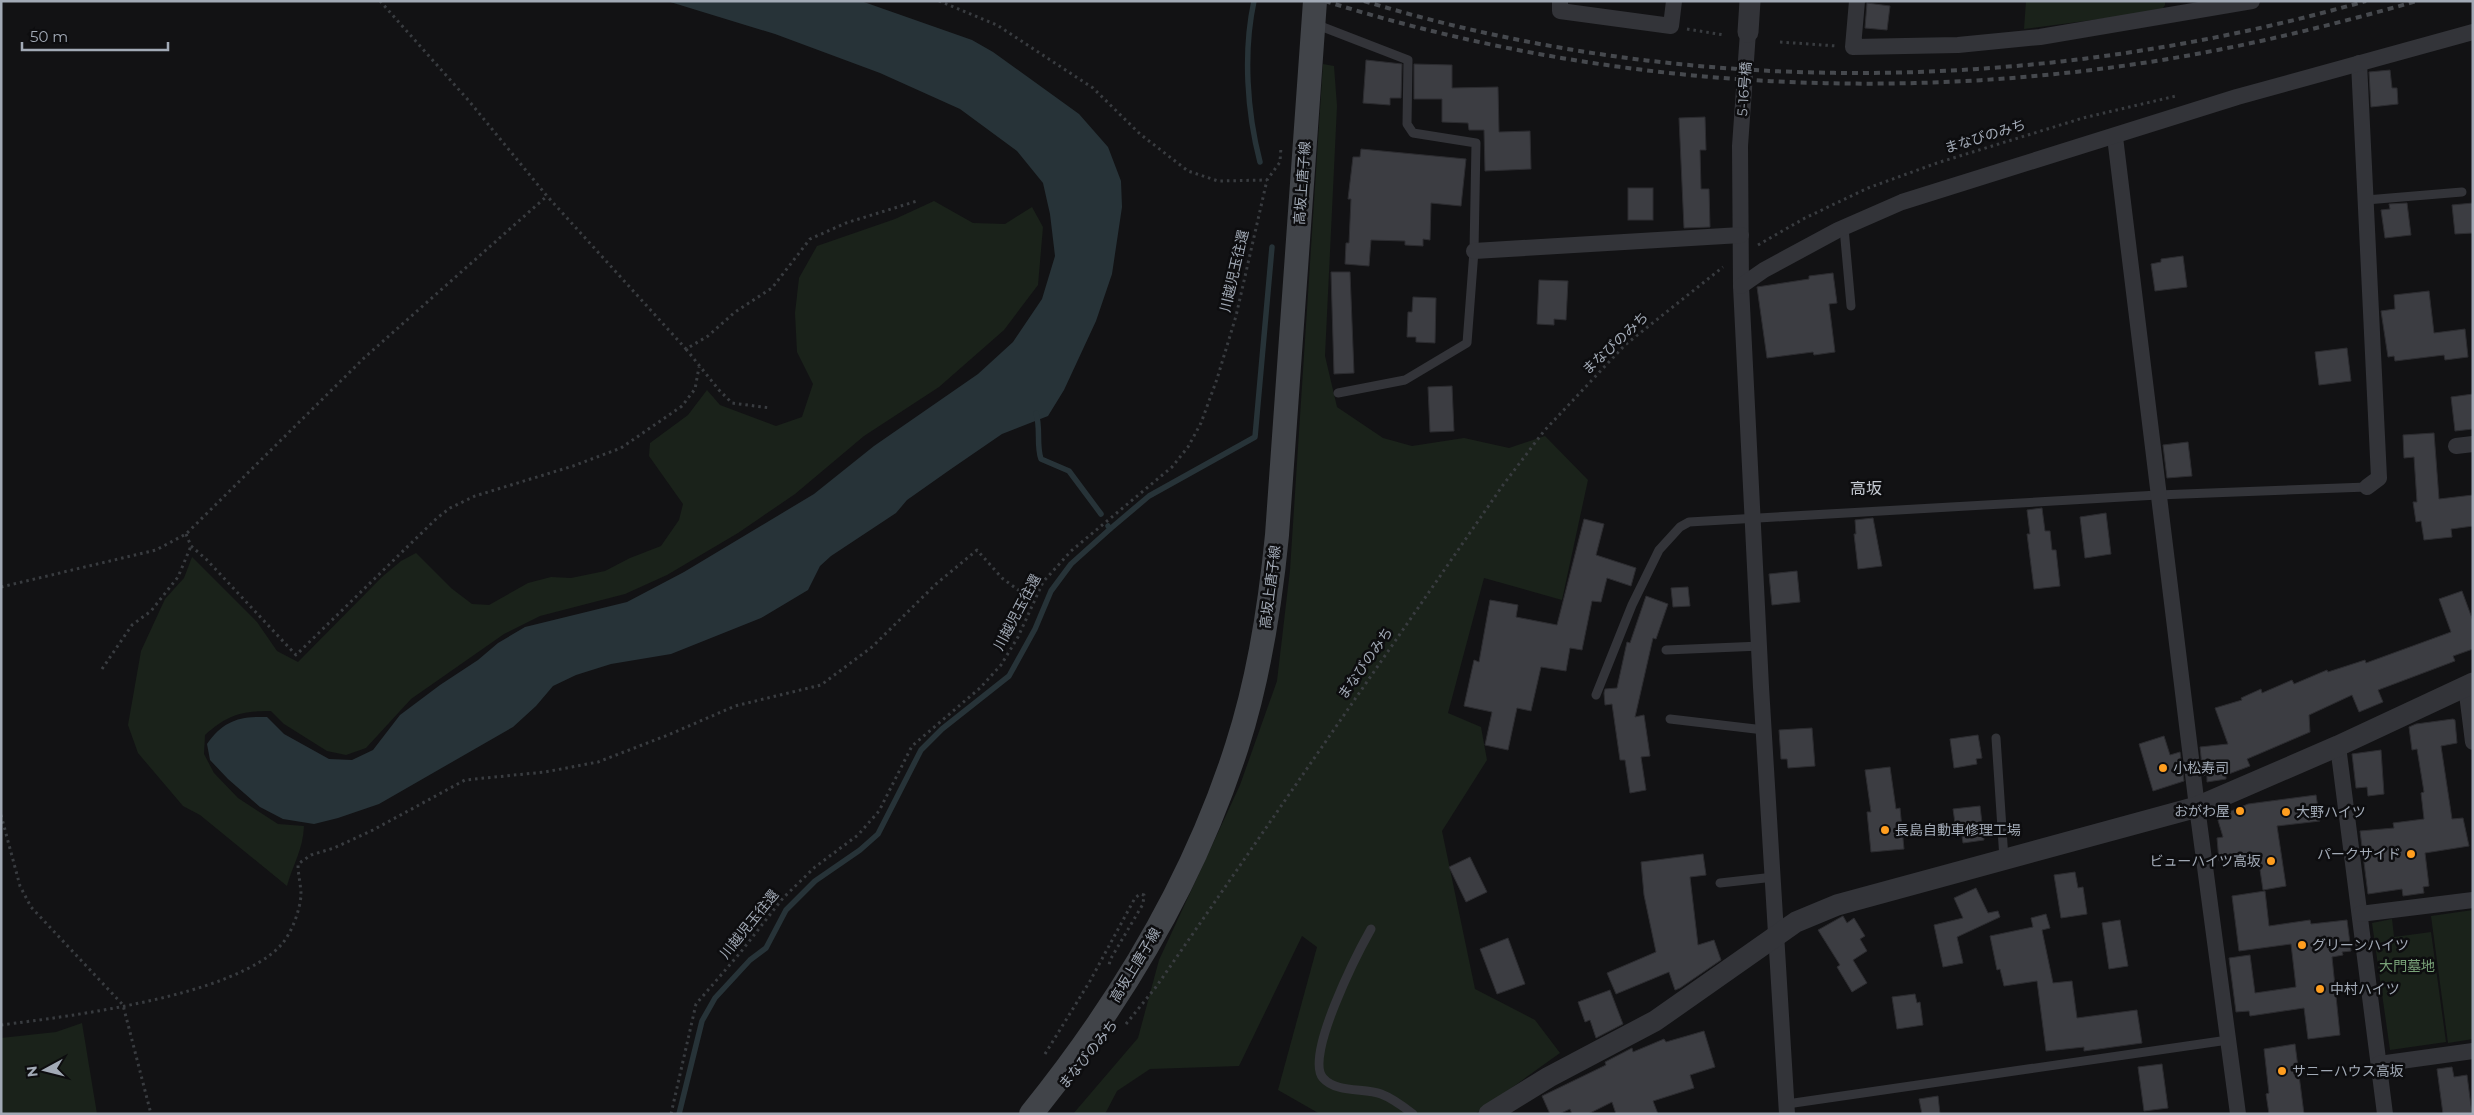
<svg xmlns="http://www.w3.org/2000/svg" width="2474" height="1115" font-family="Montserrat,'Noto Sans JP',sans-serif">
<rect width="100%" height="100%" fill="#121214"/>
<g fill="#1a221a">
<path d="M 2026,1 L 2165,1 L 2165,5 L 2161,11 L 2024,29 Z"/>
<path d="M 1323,64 L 1334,66 L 1337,106 L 1325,356 L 1337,407 L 1383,438 L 1412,446 L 1464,438 L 1509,448 L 1545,436 L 1588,480 L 1562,600 L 1484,578 L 1448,713 L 1481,727 L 1487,760 L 1442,831 L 1475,989 L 1535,1020 L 1560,1053 L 1475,1114 L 1320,1114 L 1278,1090 L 1317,947 L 1302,936 L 1239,1066 L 1150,1069 L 1117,1091 L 1105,1114 L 1073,1114 L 1138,1038 L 1159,960 L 1240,785 L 1277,681 L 1290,570 Z"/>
<path d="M 934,201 L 973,223 L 1005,224 L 1032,207 L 1043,227 L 1038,285 L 1004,330 L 939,387 L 864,436 L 795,494 L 738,533 L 667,575 L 625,594 L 540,616 L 504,634 L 411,699 L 366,748 L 346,755 L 327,751 L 284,724 L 271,711 C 241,711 227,715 205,735 L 204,754 L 214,773 L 238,798 L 278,824 L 304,826 C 303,850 293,864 287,886 L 200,815 L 183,806 L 138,753 L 128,725 L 141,651 L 165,599 L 184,578 L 192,557 L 257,622 L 277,651 L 298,662 L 382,577 L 401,561 L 416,553 L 451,588 L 472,604 L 489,605 L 528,583 L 551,577 L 571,578 L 605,571 L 630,558 L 661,546 L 679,520 L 683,504 L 649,456 L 650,443 L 688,415 L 707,390 L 720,405 L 776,426 L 802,417 L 813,384 L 797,352 L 795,313 L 799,278 L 817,246 L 895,219 Z"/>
<path d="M 2473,910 L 2473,1039 L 2448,1043 L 2431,916 Z"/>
<path d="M 2392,919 L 2394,937 L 2431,932 L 2446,1042 L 2390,1050 L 2372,923 Z"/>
<path d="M 82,1023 L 97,1114 L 1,1114 L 1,1038 L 56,1032 Z"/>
</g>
<path fill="#273338" d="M 667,1 L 861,1 L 972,40 L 993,52 L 1079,114 L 1108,147 L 1121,181 L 1122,207 L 1112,274 L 1096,321 L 1064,390 L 1048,416 L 1002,434 L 951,469 L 907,500 L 896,513 L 831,556 L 820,566 L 808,590 L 761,618 L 671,654 L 611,664 L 576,675 L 553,686 L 536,706 L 513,727 L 379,804 L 338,818 L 314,824 L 283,819 L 260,807 L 228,779 L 210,760 L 207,744 C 223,721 239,716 267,717 L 284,734 L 329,759 L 352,760 L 373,750 L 400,715 L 440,685 L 478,660 L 498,643 L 525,627 L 627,602 L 684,572 L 814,494 L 874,446 L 978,374 L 1013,342 L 1042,299 L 1055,256 L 1050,214 L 1043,183 L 1017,151 L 960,109 L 880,73 L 775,34 Z"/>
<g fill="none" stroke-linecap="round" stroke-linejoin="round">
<g stroke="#273338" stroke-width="5.5">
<path d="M 1254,1 C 1243,52 1247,112 1260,162"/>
<path d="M 1036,413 C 1041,429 1036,444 1041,459 L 1069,471 L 1101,514"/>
<path d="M 1110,529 L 1149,496 L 1255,437 L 1272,247"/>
<path d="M 679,1114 L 702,1021 L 715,998 L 750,960 L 766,948 L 786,910 L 815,881 L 860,850 L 878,834 L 921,750 L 942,729 L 1009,676 L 1035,629 L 1051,591 L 1071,564 L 1110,529 L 1108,526"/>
</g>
</g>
<g fill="#3c3d42" stroke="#2c2c30">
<path d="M 1867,3 L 1890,6 L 1887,30 L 1865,28 Z"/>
<path d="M 1366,60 L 1402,64 L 1401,98 L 1390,98 L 1390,105 L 1363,103 Z"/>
<path d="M 1414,64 L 1452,65 L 1452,88 L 1498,87 L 1499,132 L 1530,131 L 1531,169 L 1485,171 L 1484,130 L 1469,130 L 1468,123 L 1442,122 L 1442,99 L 1414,99 Z"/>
<path d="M 2390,70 L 2392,88 L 2397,88 L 2398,104 L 2371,107 L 2369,72 Z"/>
<path d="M 1705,117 L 1706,150 L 1700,150 L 1701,189 L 1709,189 L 1710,227 L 1684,228 L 1679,118 Z"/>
<path d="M 1361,149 L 1466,159 L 1461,206 L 1431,203 L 1430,240 L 1423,239 L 1423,246 L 1405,245 L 1405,241 L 1371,240 L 1369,266 L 1345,264 L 1346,243 L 1349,243 L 1351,199 L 1348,199 L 1353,157 L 1360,157 Z"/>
<rect x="1628" y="188" width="25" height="32"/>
<path d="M 2407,203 L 2411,235 L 2385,238 L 2381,210 L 2390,209 L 2389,204 Z"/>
<path d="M 2473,203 L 2473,233 L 2455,234 L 2452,205 Z"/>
<path d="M 2183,256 L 2187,287 L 2155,291 L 2151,264 L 2161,262 L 2161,259 Z"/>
<path d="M 1331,272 L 1350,272 L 1354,373 L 1334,374 Z"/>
<path d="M 1833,273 L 1837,303 L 1829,304 L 1835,352 L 1814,355 L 1813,352 L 1767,358 L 1757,287 L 1809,279 L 1809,276 Z"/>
<path d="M 1539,280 L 1568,281 L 1566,320 L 1554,319 L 1554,325 L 1537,324 Z"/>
<path d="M 2429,291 L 2434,333 L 2465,329 L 2468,357 L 2445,360 L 2444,355 L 2395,361 L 2394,356 L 2388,357 L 2381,311 L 2395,309 L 2394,295 Z"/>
<path d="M 1413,297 L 1436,298 L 1435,343 L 1416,342 L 1416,337 L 1407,337 L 1408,312 L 1412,312 Z"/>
<path d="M 2347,348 L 2351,381 L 2319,385 L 2315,352 Z"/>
<path d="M 1452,386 L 1454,431 L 1430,432 L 1428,387 Z"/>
<path d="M 2473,394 L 2473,429 L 2455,431 L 2451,397 Z"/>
<path d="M 2434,433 L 2439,499 L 2473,495 L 2473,526 L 2451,529 L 2452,537 L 2424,540 L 2421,521 L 2416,522 L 2413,502 L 2417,502 L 2414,457 L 2404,458 L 2403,435 Z"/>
<path d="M 2188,442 L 2192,476 L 2167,478 L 2163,445 Z"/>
<path d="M 2042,508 L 2045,531 L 2050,531 L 2052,550 L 2056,550 L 2060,586 L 2034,589 L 2027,534 L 2030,534 L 2027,510 Z"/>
<path d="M 2106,513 L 2111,554 L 2085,558 L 2080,517 Z"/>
<path d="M 1873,518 L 1882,566 L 1858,569 L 1854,534 L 1856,534 L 1855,520 Z"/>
<path d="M 1584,519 L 1604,524 L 1596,555 L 1636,568 L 1631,586 L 1607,578 L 1601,602 L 1592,601 L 1582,650 L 1570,648 L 1566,671 L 1541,667 L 1531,711 L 1517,708 L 1508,750 L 1485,745 L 1492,712 L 1464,706 L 1474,660 L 1479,662 L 1490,600 L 1518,605 L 1516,617 L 1557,625 Z"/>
<path d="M 1797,571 L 1800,602 L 1772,605 L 1769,574 Z"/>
<path d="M 1688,587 L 1690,606 L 1673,607 L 1671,588 Z"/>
<path d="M 2462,591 L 2473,621 L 2473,649 L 2453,656 L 2455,661 L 2378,690 L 2383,702 L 2359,712 L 2352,695 L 2309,715 L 2310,732 L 2247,759 L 2250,766 L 2226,775 L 2226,779 L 2207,782 L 2207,774 L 2203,776 L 2200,747 L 2228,744 L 2215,708 L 2242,700 L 2241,698 L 2261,689 L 2262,693 L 2292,680 L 2294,684 L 2327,670 L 2328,672 L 2365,660 L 2366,663 L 2451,632 L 2439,599 Z"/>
<path d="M 1646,596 L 1668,604 L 1656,639 L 1653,638 L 1635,717 L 1644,715 L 1650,756 L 1641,757 L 1646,790 L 1630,793 L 1625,760 L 1620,760 L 1612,704 L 1605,705 L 1604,693 L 1605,689 L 1617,688 L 1627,642 L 1630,643 Z"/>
<path d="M 2453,719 L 2455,720 L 2457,743 L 2441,746 L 2452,819 L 2463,818 L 2469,846 L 2425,853 L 2429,886 L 2423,887 L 2424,893 L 2403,896 L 2402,889 L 2368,894 L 2360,831 L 2394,828 L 2393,823 L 2424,819 L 2421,793 L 2424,792 L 2417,749 L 2412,750 L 2409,727 L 2416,724 Z"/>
<path d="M 1812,728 L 1815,766 L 1788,768 L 1787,759 L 1781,759 L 1779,730 Z"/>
<path d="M 1978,735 L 1982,758 L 1976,759 L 1977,764 L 1954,768 L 1950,739 Z"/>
<path d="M 2164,736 L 2170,755 L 2180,752 L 2184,781 L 2153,791 L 2139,744 Z"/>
<path d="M 2381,750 L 2384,794 L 2368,796 L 2367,787 L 2356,788 L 2352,754 Z"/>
<path d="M 1890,767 L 1896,809 L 1900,808 L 1904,849 L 1871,852 L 1867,812 L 1871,812 L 1865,770 Z"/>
<path d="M 2316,795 L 2320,821 L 2277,826 L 2286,886 L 2263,890 L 2258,856 L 2219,861 L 2217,838 L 2223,837 L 2217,817 L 2248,804 Z"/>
<path d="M 1980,806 L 1984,840 L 1963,843 L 1961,829 L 1956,830 L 1953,809 Z"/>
<path d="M 1703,854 L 1706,875 L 1690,877 L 1698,945 L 1714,940 L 1721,960 L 1680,988 L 1675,990 L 1669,972 L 1616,994 L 1607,973 L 1656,952 L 1644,895 L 1641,862 Z"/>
<path d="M 1470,857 L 1487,892 L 1466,902 L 1449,867 Z"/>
<path d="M 2075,872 L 2078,888 L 2083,887 L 2087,914 L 2061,918 L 2054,875 Z"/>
<path d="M 1976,888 L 1988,913 L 1998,911 L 2000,917 L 1957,937 L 1963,963 L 1943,967 L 1934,925 L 1963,918 L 1954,898 Z"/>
<path d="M 2265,891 L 2269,926 L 2310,920 L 2311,924 L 2347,920 L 2351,951 L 2342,952 L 2343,955 L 2332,957 L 2340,1035 L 2308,1039 L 2304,1008 L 2250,1016 L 2249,1011 L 2236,1012 L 2229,958 L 2250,955 L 2255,993 L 2296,987 L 2291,944 L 2239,951 L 2232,896 Z"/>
<path d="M 2046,914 L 2050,928 L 2042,930 L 2053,983 L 2072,981 L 2077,1018 L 2137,1010 L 2142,1043 L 2084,1051 L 2084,1047 L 2046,1051 L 2037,981 L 2004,986 L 2000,969 L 1997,970 L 1990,936 L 2033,927 L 2031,918 Z"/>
<path d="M 1843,916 L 1847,923 L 1854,918 L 1865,936 L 1860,939 L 1867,951 L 1853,960 L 1867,983 L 1852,992 L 1837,967 L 1840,965 L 1818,930 Z"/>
<path d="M 2120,920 L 2128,966 L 2109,969 L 2102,923 Z"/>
<path d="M 1508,938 L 1525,984 L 1497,994 L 1480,949 Z"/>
<path d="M 1610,990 L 1623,1024 L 1596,1038 L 1590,1020 L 1585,1022 L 1578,1002 Z"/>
<path d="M 1915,994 L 1917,1003 L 1920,1002 L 1923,1025 L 1897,1029 L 1892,997 Z"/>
<path d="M 1704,1031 L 1715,1067 L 1690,1075 L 1694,1088 L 1653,1101 L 1658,1114 L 1616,1114 L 1612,1102 L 1588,1114 L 1572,1114 L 1570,1109 L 1559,1114 L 1550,1114 L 1542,1096 L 1606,1065 L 1605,1062 L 1632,1048 L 1633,1052 L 1664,1039 L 1666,1042 Z"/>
<path d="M 2295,1044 L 2304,1114 L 2269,1114 L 2266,1094 L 2269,1093 L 2264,1049 Z"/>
<path d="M 2162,1064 L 2168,1108 L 2144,1111 L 2138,1067 Z"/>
<path d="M 2452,1067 L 2454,1077 L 2467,1075 L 2472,1114 L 2443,1114 L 2437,1069 Z"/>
<path d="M 1938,1096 L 1940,1114 L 1922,1114 L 1919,1099 Z"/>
</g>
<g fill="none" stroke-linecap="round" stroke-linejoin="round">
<g stroke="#393c40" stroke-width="3" stroke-dasharray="2.5 4" stroke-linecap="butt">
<path d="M 380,1 L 469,101 L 547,196 L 686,349 L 708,336 L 735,312 L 772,288 L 810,239 L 846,223 L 917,201"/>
<path d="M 939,1 L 997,25 L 1093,88 L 1140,134 L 1188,171 L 1218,181 L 1267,180"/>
<path d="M 1687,29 L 1724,35"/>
<path d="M 1780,42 L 1837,46"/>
<path d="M 1758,245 L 1805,218 L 1868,188 L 1937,163 L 2083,118 L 2176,96"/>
<path d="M 686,349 L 719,390 L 732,403 L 770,408"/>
<path d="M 186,534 L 191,546 L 206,559 L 296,655 L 437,518 L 450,508 L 475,496 L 573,466 L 621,448 L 682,406 L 695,389 L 699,367"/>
<path d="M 1,587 L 156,550 L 186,534 L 364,358 L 547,196"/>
<path d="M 102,669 L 132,625 L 151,611 L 178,577 L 191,546"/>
<path d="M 1,815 L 20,886 L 31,907 L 123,1005 L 151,1114"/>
<path d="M 1126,1024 L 1156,987 L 1503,485 L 1544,431 L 1625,345 L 1723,267"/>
<path d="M 1,1025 C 71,1016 236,996 282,944 C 292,932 300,910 301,895 C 301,885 298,875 298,864 L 311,855 L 334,848 L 373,830 L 465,780 L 545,772 L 598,762 L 668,735 L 735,706 L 821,685 L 872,647 L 936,584 L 977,550 L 1002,578 L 1033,601"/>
<path d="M 1045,1054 L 1090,981 L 1135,898 L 1140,894 L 1144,895 L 1143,904 L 1110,960 L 1109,966"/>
<path d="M 671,1114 L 696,1004 L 740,953 L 783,898 L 815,867 L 858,835 L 879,811 L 912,746 L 980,688 L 1001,665 L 1018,637 L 1043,582 L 1071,551 L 1172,467 L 1188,447 L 1201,423 L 1217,379 L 1236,316 L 1267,180 L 1280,162 L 1281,147"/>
</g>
<g stroke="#333439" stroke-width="9">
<path d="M 1315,24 L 1408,60 L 1407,124 L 1413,133 L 1476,143 L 1474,251 L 1467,343 L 1405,380 L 1338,393"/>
<path d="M 2366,200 L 2462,192"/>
<path d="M 1844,228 L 1851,306"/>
<path d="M 1666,650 L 1761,646"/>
<path d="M 1596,695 L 1632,605 L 1659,550 L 1680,527 L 1689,522 L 2158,495 L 2367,487"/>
<path d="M 1670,719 L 1764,730"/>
<path d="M 1996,738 L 2004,859"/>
<path d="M 1720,883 L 1774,877"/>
<path d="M 1371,929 C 1358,952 1304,1057 1323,1078 C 1336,1093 1364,1088 1381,1094 C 1392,1098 1404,1107 1413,1114"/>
<path d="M 1787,1104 L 2228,1040"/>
</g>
<g stroke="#333439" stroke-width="16">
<path d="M 1560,1 L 1560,11 L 1671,26 L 1674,1"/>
<path d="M 1857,1 L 1853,47 L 1958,45 L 2040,37 L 2252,1"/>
<path d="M 1748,32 L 1740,146 L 1741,286 L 1761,687 L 1787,1114"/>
<path d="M 2359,63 L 2379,478 L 2367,487"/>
<path d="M 2115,137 L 2197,807 L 2238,1114"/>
<path d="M 1474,251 L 1741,235"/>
<path d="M 1741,286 L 1764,270 L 1838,230 L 1902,202 L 2237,97 L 2473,32"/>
<path d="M 2456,446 L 2473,444"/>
<path d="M 2466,686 L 2473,742"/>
<path d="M 2338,746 L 2385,1114"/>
<path d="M 2360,914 L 2473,900"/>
<path d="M 2379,1064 L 2473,1051"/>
</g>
<g stroke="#333439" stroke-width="21">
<path d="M 1748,32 L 1750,1"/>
<path d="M 1489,1114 L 1549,1077 L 1655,1021 L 1796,922 L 1837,905 L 2197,807 L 2338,746 L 2473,683"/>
</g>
<path stroke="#414449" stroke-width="24" d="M 1031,1114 C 1119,1005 1194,881 1237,746 C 1259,678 1270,607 1277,535 L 1315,1"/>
<g stroke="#46494e" stroke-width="4" stroke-dasharray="6 5" stroke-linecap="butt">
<path d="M 1325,1 C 1595,86 1883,105 2162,60 C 2248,46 2333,25 2417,1"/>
<path d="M 1364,1 C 1689,100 2040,94 2366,1"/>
</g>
</g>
<g fill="#ff9e1f" stroke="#0d0d0f" stroke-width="2">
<circle cx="2163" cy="768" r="5"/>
<circle cx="2240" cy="811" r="5"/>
<circle cx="2286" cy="812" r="5"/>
<circle cx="1885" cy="830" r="5"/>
<circle cx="2411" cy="854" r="5"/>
<circle cx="2271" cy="861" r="5"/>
<circle cx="2302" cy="945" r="5"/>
<circle cx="2320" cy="989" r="5"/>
<circle cx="2282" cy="1071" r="5"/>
</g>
<g text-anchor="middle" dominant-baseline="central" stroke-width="5" stroke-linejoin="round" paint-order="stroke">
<g font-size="14" fill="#a2aab6" stroke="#0d0d0f">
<text transform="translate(1744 89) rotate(-86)">5-16号橋</text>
<text transform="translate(1985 136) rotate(-17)">まなびのみち</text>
<text transform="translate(1302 183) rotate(-86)">高坂上唐子線</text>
<text transform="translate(1234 271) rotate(-77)">川越児玉往還</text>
<text transform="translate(1615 343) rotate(-43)">まなびのみち</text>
<text transform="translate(1270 587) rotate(-83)">高坂上唐子線</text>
<text transform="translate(1017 612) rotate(-62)">川越児玉往還</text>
<text transform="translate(1365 663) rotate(-55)">まなびのみち</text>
<text transform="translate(749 924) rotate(-51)">川越児玉往還</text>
<text transform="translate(1135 965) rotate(-59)">高坂上唐子線</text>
<text transform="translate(1088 1054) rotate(-51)">まなびのみち</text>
</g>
<g font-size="14" fill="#a2aab6" stroke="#0d0d0f" text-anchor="start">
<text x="2173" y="768">小松寿司</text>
<text x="2230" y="811" text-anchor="end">おがわ屋</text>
<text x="2296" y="812">大野ハイツ</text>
<text x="1895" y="830">長島自動車修理工場</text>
<text x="2401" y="854" text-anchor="end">パークサイド</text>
<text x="2261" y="861" text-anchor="end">ビューハイツ高坂</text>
<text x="2312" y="945">グリーンハイツ</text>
<text x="2330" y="989">中村ハイツ</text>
<text x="2292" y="1071">サニーハウス高坂</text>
</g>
<g font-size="14" fill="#79a278" stroke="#0d0d0f">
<text x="2407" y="966">大門墓地</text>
</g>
<g font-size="16" fill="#c4c9d1" stroke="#0d0d0f">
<text x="1866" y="488">高坂</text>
</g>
</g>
<rect width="2474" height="1115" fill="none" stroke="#a2aab6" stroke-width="5"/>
<g transform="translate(45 1070) rotate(263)" stroke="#0d0d0f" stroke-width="4" paint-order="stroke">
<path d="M0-4L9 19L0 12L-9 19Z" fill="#a2aab6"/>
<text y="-8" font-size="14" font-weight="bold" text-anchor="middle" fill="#a2aab6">N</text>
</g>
<path d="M22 42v8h146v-8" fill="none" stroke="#a2aab6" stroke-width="2.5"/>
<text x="30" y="42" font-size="15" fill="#a2aab6" stroke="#0d0d0f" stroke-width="4" paint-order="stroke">50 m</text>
</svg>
